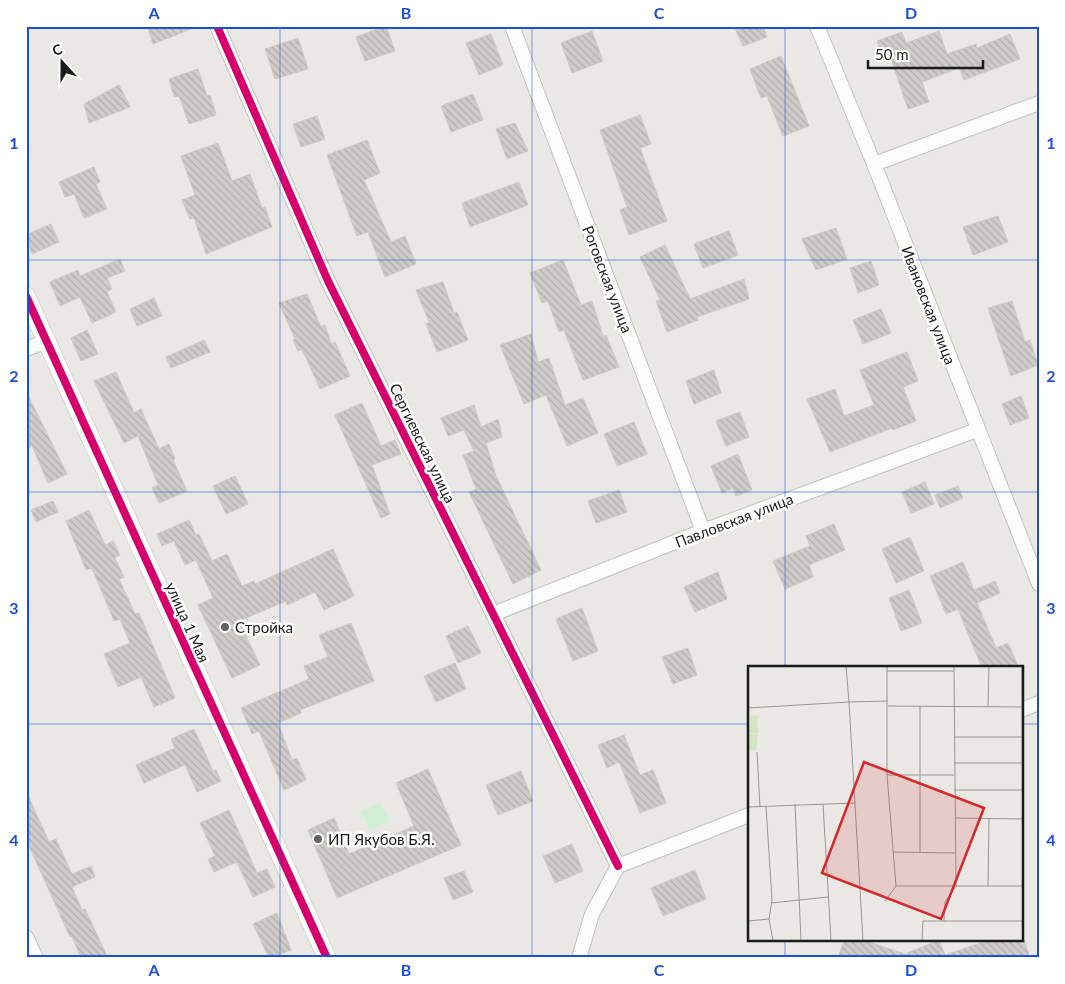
<svg xmlns="http://www.w3.org/2000/svg" width="1065" height="984" font-family="Lato,sans-serif">
<defs>
<pattern id="building-back-hatch" width="6" height="6" patternUnits="userSpaceOnUse" patternTransform="scale(1.25)"><rect width="6" height="6" fill="#ceccc9"/><path d="M-1 5l2 2M0 0l6 6M5-1l2 2" fill="none" stroke="#b0afac"/></pattern>
</defs>
<rect width="100%" height="100%" fill="#e9e8e4"/>
<path fill="#d2efd5" d="M 381,803 L 389,822 L 369,830 L 361,811 Z"/>
<g fill="url(#building-back-hatch)" stroke="#cccac5">
<path d="M 147,26 L 196,26 L 196,27 L 153,44 Z"/>
<path d="M 386,26 L 395,51 L 365,61 L 356,37 Z"/>
<path d="M 734,26 L 763,26 L 767,37 L 743,46 Z"/>
<path d="M 592,31 L 603,61 L 572,73 L 561,43 Z"/>
<path d="M 939,31 L 947,54 L 976,44 L 977,48 L 1010,34 L 1020,59 L 964,80 L 959,68 L 922,82 L 929,102 L 908,109 L 890,56 L 883,58 L 877,41 L 902,32 L 906,43 Z"/>
<path d="M 491,34 L 503,65 L 479,75 L 466,43 Z"/>
<path d="M 298,38 L 308,69 L 275,79 L 265,49 Z"/>
<path d="M 781,56 L 809,126 L 783,136 L 767,96 L 761,98 L 750,69 Z"/>
<path d="M 198,69 L 207,96 L 210,95 L 216,115 L 189,124 L 179,96 L 174,97 L 169,79 Z"/>
<path d="M 119,85 L 130,107 L 89,123 L 84,104 Z"/>
<path d="M 473,94 L 483,120 L 451,132 L 441,106 Z"/>
<path d="M 640,115 L 651,144 L 640,148 L 667,221 L 629,235 L 620,210 L 627,207 L 600,130 Z"/>
<path d="M 317,116 L 325,139 L 301,147 L 293,124 Z"/>
<path d="M 515,123 L 528,151 L 507,159 L 496,129 Z"/>
<path d="M 367,140 L 380,173 L 364,180 L 391,242 L 405,236 L 416,264 L 385,277 L 368,232 L 357,236 L 327,155 Z"/>
<path d="M 218,143 L 232,181 L 250,174 L 262,208 L 265,207 L 272,227 L 206,254 L 194,218 L 190,219 L 182,200 L 195,195 L 181,156 Z"/>
<path d="M 94,167 L 100,182 L 96,184 L 107,209 L 84,218 L 74,194 L 65,197 L 59,182 Z"/>
<path d="M 519,182 L 528,205 L 470,227 L 462,203 Z"/>
<path d="M 998,216 L 1008,242 L 973,255 L 963,227 Z"/>
<path d="M 51,224 L 59,242 L 32,254 L 26,235 Z"/>
<path d="M 836,228 L 847,259 L 816,270 L 802,239 Z"/>
<path d="M 729,231 L 738,255 L 703,268 L 694,244 Z"/>
<path d="M 665,245 L 690,299 L 744,279 L 749,299 L 697,317 L 698,320 L 667,332 L 656,301 L 660,300 L 640,257 Z"/>
<path d="M 120,259 L 125,271 L 107,278 L 112,289 L 107,292 L 116,312 L 92,323 L 80,297 L 60,306 L 50,282 L 78,270 L 80,276 Z"/>
<path d="M 563,260 L 581,305 L 592,301 L 603,336 L 606,335 L 619,367 L 583,380 L 564,330 L 559,332 L 548,301 L 542,303 L 530,273 Z"/>
<path d="M 871,261 L 879,285 L 858,293 L 850,268 Z"/>
<path d="M 443,282 L 454,313 L 457,312 L 468,340 L 437,352 L 426,324 L 429,322 L 416,290 Z"/>
<path d="M 307,294 L 321,327 L 325,325 L 331,344 L 335,342 L 350,376 L 320,389 L 302,349 L 298,351 L 293,340 L 295,339 L 279,303 Z"/>
<path d="M 154,298 L 162,316 L 137,326 L 130,309 Z"/>
<path d="M 1012,301 L 1025,342 L 1030,340 L 1038,365 L 1011,376 L 988,308 Z"/>
<path d="M 881,309 L 891,333 L 863,344 L 853,320 Z"/>
<path d="M 87,330 L 98,354 L 81,361 L 71,338 Z"/>
<path d="M 531,334 L 538,362 L 549,358 L 565,405 L 583,398 L 598,433 L 567,446 L 546,395 L 524,404 L 500,345 Z"/>
<path d="M 204,340 L 210,352 L 171,368 L 166,357 Z"/>
<path d="M 907,352 L 918,381 L 903,387 L 916,421 L 893,430 L 892,428 L 830,452 L 807,399 L 835,389 L 844,416 L 874,405 L 860,370 Z"/>
<path d="M 714,370 L 721,393 L 694,404 L 686,381 Z"/>
<path d="M 116,372 L 134,413 L 141,409 L 159,449 L 169,444 L 175,459 L 173,460 L 187,491 L 159,503 L 152,488 L 158,485 L 138,436 L 124,443 L 94,381 Z"/>
<path d="M 26,391 L 67,474 L 48,483 L 32,446 L 26,449 Z"/>
<path d="M 1021,396 L 1029,418 L 1010,425 L 1002,404 Z"/>
<path d="M 362,403 L 381,446 L 395,440 L 401,454 L 372,465 L 390,514 L 381,518 L 335,415 Z"/>
<path d="M 474,405 L 481,427 L 498,419 L 502,437 L 486,443 L 496,476 L 541,570 L 513,584 L 469,492 L 476,489 L 463,455 L 474,451 L 464,430 L 448,436 L 441,418 Z"/>
<path d="M 740,412 L 749,437 L 726,446 L 716,421 Z"/>
<path d="M 634,422 L 647,454 L 617,466 L 604,434 Z"/>
<path d="M 738,454 L 752,490 L 736,496 L 733,488 L 722,493 L 711,466 Z"/>
<path d="M 235,476 L 248,504 L 226,514 L 213,486 Z"/>
<path d="M 925,482 L 934,504 L 911,513 L 902,492 Z"/>
<path d="M 958,486 L 963,498 L 940,508 L 935,495 Z"/>
<path d="M 619,490 L 627,512 L 596,523 L 588,501 Z"/>
<path d="M 53,501 L 58,512 L 36,522 L 31,510 Z"/>
<path d="M 89,510 L 105,545 L 113,541 L 120,555 L 115,558 L 124,577 L 119,579 L 135,614 L 139,613 L 175,698 L 154,707 L 141,677 L 118,687 L 104,654 L 130,643 L 120,619 L 114,621 L 92,568 L 86,570 L 66,521 Z"/>
<path d="M 189,520 L 196,535 L 199,534 L 212,561 L 227,554 L 242,586 L 254,581 L 255,584 L 333,549 L 354,596 L 324,610 L 315,592 L 287,605 L 286,601 L 239,621 L 260,665 L 232,678 L 198,605 L 213,598 L 196,560 L 185,565 L 174,541 L 162,546 L 157,534 Z"/>
<path d="M 834,524 L 845,550 L 809,565 L 813,577 L 785,589 L 773,561 L 810,546 L 806,536 Z"/>
<path d="M 910,537 L 924,571 L 896,583 L 882,549 Z"/>
<path d="M 963,562 L 974,590 L 995,581 L 1000,593 L 977,603 L 996,648 L 1008,643 L 1019,668 L 982,668 L 958,609 L 946,614 L 930,576 Z"/>
<path d="M 718,572 L 727,599 L 695,612 L 684,587 Z"/>
<path d="M 909,590 L 922,623 L 901,631 L 889,598 Z"/>
<path d="M 582,608 L 598,651 L 573,661 L 556,619 Z"/>
<path d="M 351,623 L 374,681 L 300,710 L 301,713 L 278,723 L 292,760 L 297,758 L 306,780 L 284,790 L 259,731 L 252,734 L 241,708 L 309,679 L 304,666 L 328,657 L 319,635 Z"/>
<path d="M 468,626 L 481,653 L 458,663 L 446,636 Z"/>
<path d="M 688,648 L 697,675 L 673,684 L 662,657 Z"/>
<path d="M 455,663 L 466,689 L 436,702 L 424,676 Z"/>
<path d="M 194,729 L 213,771 L 216,770 L 221,781 L 197,792 L 185,765 L 144,783 L 136,765 L 175,748 L 171,739 Z"/>
<path d="M 624,735 L 640,775 L 653,770 L 666,803 L 640,813 L 619,762 L 607,768 L 598,745 Z"/>
<path d="M 428,769 L 461,845 L 337,898 L 308,830 L 334,818 L 349,854 L 414,826 L 396,783 Z"/>
<path d="M 521,771 L 533,801 L 498,815 L 486,785 Z"/>
<path d="M 26,791 L 49,842 L 56,839 L 72,874 L 91,866 L 95,877 L 72,887 L 82,910 L 85,909 L 108,958 L 81,958 L 72,936 L 70,937 L 26,839 Z"/>
<path d="M 229,810 L 257,873 L 267,869 L 275,887 L 253,897 L 237,862 L 214,872 L 208,859 L 215,856 L 200,823 Z"/>
<path d="M 572,844 L 583,871 L 555,883 L 543,856 Z"/>
<path d="M 695,870 L 706,899 L 663,916 L 651,888 Z"/>
<path d="M 464,871 L 473,892 L 453,900 L 444,878 Z"/>
<path d="M 277,913 L 291,950 L 269,958 L 253,924 Z"/>
<path d="M 844,940 L 863,940 L 905,954 L 939,940 L 945,955 L 989,940 L 1024,940 L 1029,954 L 1019,958 L 838,958 Z"/>
</g>
<g fill="none" stroke-linecap="round" stroke-linejoin="round">
<defs>
<g id="minor">
<path d="M 217,26 L 328,281 L 618,866"/>
<path d="M 512,26 L 703,531"/>
<path d="M 817,26 L 874,164 L 1039,584"/>
<path d="M 874,164 L 1039,103"/>
<path d="M 26,349 L 47,341"/>
<path d="M 493,614 L 703,531 L 977,430"/>
<path d="M 1021,710 L 1039,703"/>
<path d="M 26,937 L 36,958"/>
<path d="M 579,958 L 592,914 L 618,866 L 749,815"/>
</g>
<path id="tertiary" d="M 26,296 L 327,958"/>
</defs>
<use href="#minor" stroke="#c2c2c0" stroke-width="16"/>
<use href="#tertiary" stroke="#c2c2c0" stroke-width="19"/>
<use href="#minor" stroke="#fcfcfb" stroke-width="14"/>
<use href="#tertiary" stroke="#fcfcfb" stroke-width="18"/>
<defs>
<g id="cycleway">
<path d="M 217,26 L 328,281 L 618,866"/>
<path d="M 26,296 L 327,958"/>
</g>
</defs>
<use href="#cycleway" stroke="#fff" stroke-width="11"/>
<use href="#cycleway" stroke="#d6006c" stroke-width="8"/>
</g>
<path fill="none" stroke="#1d4ed8" stroke-width="1" stroke-opacity="0.55" d="M 280,26 L 280,958M 532,26 L 532,958M 785,26 L 785,668M 26,260 L 1039,260M 26,492 L 1039,492M 26,724 L 749,724M 1021,724 L 1039,724M 785,940 L 785,958"/>
<g fill="#636361" stroke="#fff" stroke-width="2">
<circle cx="225" cy="627" r="5"/>
<circle cx="318" cy="839" r="5"/>
</g>
<g text-anchor="middle" dominant-baseline="central" stroke-width="5" stroke-linejoin="round" paint-order="stroke">
<g font-size="15" fill="#1b1b1b" stroke="#fff">
<text transform="translate(608 279) rotate(69)">Роговская улица</text>
<text transform="translate(929 305) rotate(69)">Ивановская улица</text>
<text transform="translate(423 443) rotate(64)">Сергиевская улица</text>
<text transform="translate(734 520) rotate(-21)">Павловская улица</text>
<text transform="translate(188 622) rotate(66)">улица 1 Мая</text>
</g>
<g font-size="15" fill="#1b1b1b" stroke="#fff" text-anchor="start">
<text x="235" y="627">Стройка</text>
<text x="328" y="839">ИП Якубов Б.Я.</text>
</g>
</g>
<g transform="translate(748 666)">
<rect width="275" height="275" fill="#e9e8e4"/>
<path d="M 9,49 L 10,67 L 0,67 L 3,50 ZM 0,68 L 10,68 L 8,84 L 0,85 Z" fill="#d2e5c4"/>
<path fill="none" stroke="#979694" stroke-width="1" d="M 139,0 L 139,109 L 148,220M 274,0 L 275,235M 139,5 L 206,5M 140,40 L 275,41M 172,41 L 172,186M 240,41 L 241,0M 0,42 L 101,36 L 98,0M 206,71 L 275,71M 9,86 L 12,141M 206,97 L 275,97M 139,109 L 206,109M 206,124 L 275,124M 47,138 L 53,275M 75,138 L 83,275M 18,140 L 24,234 L 21,253 L 25,275M 0,141 L 107,137M 207,152 L 275,153M 145,186 L 207,187M 240,220 L 241,153M 137,235 L 148,220 L 275,220M 23,237 L 80,231M 0,255 L 21,253M 196,255 L 197,236 L 208,220 L 206,0M 115,275 L 101,36 L 140,35M 174,275 L 175,255 L 275,255"/>
<path fill="#d62828" fill-opacity="0.15" stroke="#d62828" stroke-width="2.5" d="M 116,96 L 236,142 L 193,253 L 74,207 Z"/>
<rect width="275" height="275" fill="none" stroke="#1b1b1b" stroke-width="2.5"/>
</g>
<rect width="1065" height="984" fill="none" stroke="#ffffff" stroke-width="55"/>
<g transform="translate(62 62) rotate(339)" stroke="#ffffff" stroke-width="4" paint-order="stroke">
<path d="M0-4L9 19L0 12L-9 19Z" fill="#1b1b1b"/>
<text y="-8" font-size="14" font-weight="bold" text-anchor="middle" fill="#1b1b1b">С</text>
</g>
<path d="M868 60v8h115v-8" fill="none" stroke="#1b1b1b" stroke-width="2.5"/>
<text x="875" y="60" font-size="15" fill="#1b1b1b" stroke="#ffffff" stroke-width="4" paint-order="stroke">50 m</text>
<rect x="28" y="28" width="1010" height="928" fill="none" stroke="#1d4ed8" stroke-width="2"/>
<g font-size="16" text-anchor="middle" font-weight="bold" fill="#1d4ed8">
<text x="154" y="19">A</text>
<text x="406" y="19">B</text>
<text x="659" y="19">C</text>
<text x="911" y="19">D</text>
<text x="14" y="149">1</text>
<text x="1051" y="149">1</text>
<text x="14" y="382">2</text>
<text x="1051" y="382">2</text>
<text x="14" y="614">3</text>
<text x="1051" y="614">3</text>
<text x="14" y="846">4</text>
<text x="1051" y="846">4</text>
<text x="154" y="976">A</text>
<text x="406" y="976">B</text>
<text x="659" y="976">C</text>
<text x="911" y="976">D</text>
</g>
</svg>
